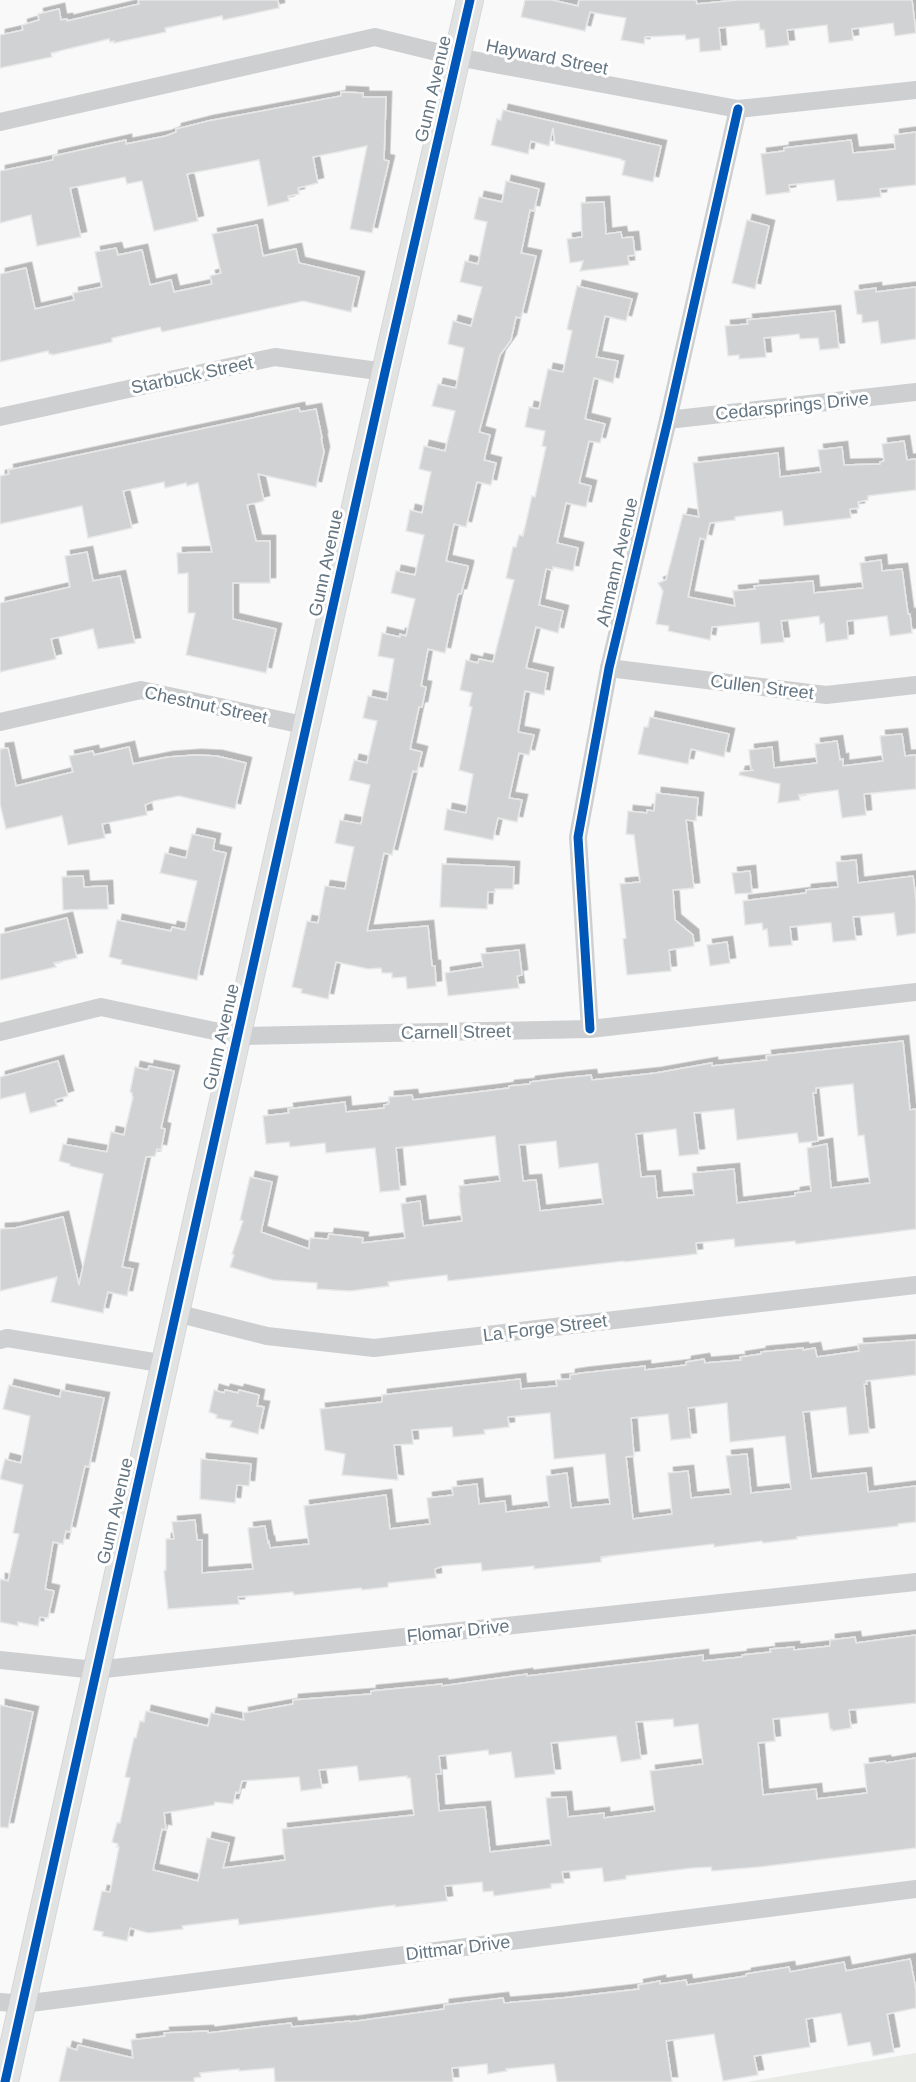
<svg xmlns="http://www.w3.org/2000/svg" width="916" height="2082" font-family="Arial,sans-serif">
<defs>
<filter id="shadow"><feDropShadow dx="5.5" dy="-5.5" stdDeviation="0" flood-color="#0004"/></filter>
</defs>
<rect width="100%" height="100%" fill="#f9f9f9"/>
<path fill="#e8ebe6" d="M 916,2053 L 916,2082 L 747,2082 Z"/>
<g fill="#d0d2d3" stroke="#e8e8e8" stroke-width="1.5" fill-rule="evenodd" filter="url(#shadow)">
<path d="M 138,0 L 278,0 L 279,8 L 223,20 L 222,16 L 165,28 L 166,32 L 114,43 L 114,41 L 110,42 L 109,39 L 51,53 L 52,57 L 0,68 L 0,35 L 23,30 L 22,25 L 39,20 L 38,14 L 59,9 L 61,20 L 67,19 L 67,21 L 139,4 Z"/>
<path d="M 525,0 L 552,0 L 578,6 L 579,0 L 696,0 L 697,4 L 738,0 L 912,0 L 916,33 L 895,36 L 893,23 L 852,29 L 853,40 L 829,43 L 827,25 L 787,30 L 789,45 L 766,48 L 764,30 L 760,30 L 759,23 L 719,28 L 721,50 L 700,52 L 699,38 L 686,40 L 685,35 L 645,37 L 644,44 L 621,40 L 626,18 L 590,12 L 585,31 L 521,17 Z"/>
<path d="M 341,92 L 363,93 L 363,97 L 386,97 L 384,160 L 389,161 L 372,233 L 350,229 L 367,146 L 313,157 L 318,183 L 298,188 L 299,194 L 288,196 L 289,201 L 268,206 L 259,160 L 187,174 L 198,221 L 154,231 L 142,181 L 127,184 L 125,177 L 70,188 L 81,237 L 37,246 L 31,215 L 0,223 L 0,171 L 53,160 L 53,156 L 126,140 L 126,144 L 166,136 L 176,132 L 176,129 L 208,121 L 341,96 Z"/>
<path d="M 503,110 L 661,146 L 653,182 L 622,175 L 625,161 L 621,160 L 621,159 L 555,144 L 553,128 L 549,146 L 531,141 L 528,154 L 491,145 L 497,119 L 501,120 Z"/>
<path d="M 916,132 L 916,185 L 880,189 L 881,197 L 853,200 L 837,201 L 834,180 L 789,185 L 790,192 L 766,195 L 761,154 L 784,151 L 784,148 L 851,140 L 853,153 L 895,149 L 894,135 Z"/>
<path d="M 506,181 L 539,189 L 534,211 L 530,210 L 521,253 L 536,256 L 521,318 L 516,317 L 511,340 L 500,355 L 479,432 L 490,435 L 484,460 L 496,463 L 491,485 L 477,482 L 466,527 L 454,524 L 446,561 L 468,566 L 468,568 L 461,594 L 458,594 L 445,653 L 428,649 L 421,686 L 426,687 L 422,707 L 419,707 L 410,749 L 422,752 L 417,772 L 413,771 L 392,855 L 384,853 L 367,931 L 428,926 L 432,966 L 435,966 L 436,986 L 407,989 L 406,977 L 392,978 L 392,973 L 382,973 L 381,968 L 368,969 L 336,962 L 328,999 L 301,993 L 302,989 L 292,987 L 307,921 L 318,923 L 325,886 L 345,889 L 354,847 L 335,843 L 340,820 L 361,824 L 370,785 L 349,780 L 354,760 L 367,763 L 377,721 L 363,718 L 368,696 L 387,700 L 394,659 L 378,656 L 382,633 L 400,637 L 400,634 L 406,636 L 415,599 L 391,593 L 396,571 L 415,575 L 424,535 L 406,531 L 410,510 L 422,513 L 431,472 L 419,469 L 424,446 L 445,451 L 455,411 L 432,406 L 438,384 L 456,388 L 464,348 L 448,344 L 453,321 L 471,326 L 482,287 L 460,282 L 465,261 L 478,264 L 487,222 L 474,219 L 479,197 L 502,202 Z"/>
<path d="M 604,202 L 606,234 L 621,232 L 622,238 L 633,237 L 635,255 L 628,256 L 629,265 L 580,271 L 583,261 L 570,263 L 567,239 L 582,237 L 581,203 Z"/>
<path d="M 747,220 L 769,226 L 755,289 L 732,283 Z"/>
<path d="M 257,225 L 263,256 L 296,249 L 299,263 L 359,277 L 351,312 L 303,301 L 162,332 L 160,327 L 112,338 L 112,342 L 52,355 L 52,354 L 49,354 L 48,351 L 0,362 L 0,274 L 26,268 L 35,309 L 74,300 L 73,293 L 102,287 L 95,252 L 116,248 L 118,255 L 142,250 L 150,285 L 171,280 L 174,292 L 212,284 L 210,276 L 221,273 L 212,234 Z"/>
<path d="M 577,286 L 632,299 L 626,321 L 605,316 L 596,357 L 618,361 L 613,383 L 594,378 L 585,419 L 605,424 L 600,443 L 589,441 L 579,483 L 591,486 L 586,507 L 566,503 L 557,543 L 578,548 L 573,571 L 553,567 L 553,570 L 546,569 L 539,605 L 563,611 L 558,633 L 536,627 L 526,668 L 548,673 L 544,695 L 525,691 L 518,732 L 534,735 L 529,755 L 519,753 L 509,798 L 522,800 L 517,822 L 498,818 L 493,840 L 444,830 L 447,809 L 466,813 L 473,774 L 459,770 L 472,707 L 469,706 L 472,693 L 460,690 L 466,660 L 478,663 L 479,659 L 493,662 L 514,580 L 506,578 L 513,547 L 516,547 L 519,535 L 523,536 L 532,496 L 535,497 L 546,447 L 542,446 L 545,431 L 525,427 L 529,407 L 539,409 L 548,369 L 563,372 L 572,331 L 567,329 Z"/>
<path d="M 916,287 L 916,339 L 881,344 L 878,321 L 862,323 L 862,315 L 857,314 L 854,291 L 876,288 L 876,292 Z"/>
<path d="M 835,311 L 839,348 L 820,350 L 818,338 L 800,339 L 799,334 L 764,338 L 766,357 L 739,359 L 739,355 L 728,356 L 725,326 L 748,324 L 747,320 Z"/>
<path d="M 299,408 L 300,412 L 316,409 L 322,438 L 321,438 L 324,452 L 316,487 L 258,474 L 264,501 L 247,505 L 256,541 L 270,541 L 270,583 L 233,583 L 233,619 L 276,629 L 266,673 L 186,655 L 195,613 L 188,613 L 188,573 L 178,574 L 177,553 L 212,552 L 198,483 L 187,486 L 186,483 L 165,488 L 164,482 L 123,491 L 132,528 L 88,538 L 82,506 L 0,524 L 0,476 L 9,474 L 8,470 Z"/>
<path d="M 904,441 L 907,460 L 916,459 L 916,490 L 868,496 L 868,500 L 858,502 L 859,508 L 850,509 L 851,518 L 784,526 L 782,511 L 735,517 L 735,520 L 710,523 L 706,540 L 700,538 L 688,597 L 735,606 L 733,591 L 755,589 L 754,586 L 813,581 L 814,593 L 863,588 L 860,563 L 881,560 L 882,571 L 902,569 L 908,614 L 910,614 L 912,633 L 890,636 L 887,616 L 847,621 L 848,639 L 826,642 L 824,623 L 820,624 L 819,616 L 781,621 L 784,642 L 761,644 L 759,622 L 712,627 L 710,640 L 668,631 L 669,626 L 656,624 L 663,591 L 658,583 L 666,580 L 683,514 L 699,517 L 693,463 L 778,453 L 780,477 L 821,472 L 818,450 L 842,447 L 844,465 L 880,464 L 880,462 L 884,461 L 882,444 Z"/>
<path d="M 87,552 L 93,581 L 120,576 L 135,643 L 98,649 L 93,629 L 51,639 L 56,659 L 0,672 L 0,603 L 70,587 L 65,556 Z"/>
<path d="M 650,717 L 729,734 L 724,757 L 691,749 L 688,764 L 638,754 L 644,727 L 648,727 Z"/>
<path d="M 902,734 L 905,756 L 916,755 L 916,789 L 864,794 L 866,815 L 842,818 L 838,790 L 799,795 L 800,800 L 778,803 L 780,784 L 739,775 L 740,772 L 754,770 L 751,770 L 749,750 L 772,747 L 774,768 L 817,763 L 815,744 L 837,741 L 840,760 L 843,759 L 843,766 L 883,761 L 880,736 Z"/>
<path d="M 129,747 L 133,764 L 168,757 L 196,755 L 217,756 L 246,763 L 235,809 L 179,796 L 154,801 L 145,805 L 147,815 L 102,824 L 105,838 L 68,845 L 62,816 L 6,829 L 0,804 L 0,749 L 8,748 L 16,786 L 73,772 L 69,756 L 93,751 L 94,755 Z"/>
<path d="M 656,793 L 698,798 L 696,821 L 686,820 L 694,888 L 673,890 L 675,920 L 693,935 L 694,946 L 669,950 L 671,971 L 627,975 L 623,939 L 626,938 L 620,884 L 640,882 L 634,835 L 626,834 L 628,811 L 647,813 L 647,810 L 654,811 Z"/>
<path d="M 192,834 L 215,839 L 213,850 L 226,853 L 197,980 L 121,964 L 122,960 L 109,957 L 117,920 L 171,931 L 172,927 L 185,930 L 197,881 L 160,873 L 165,853 L 186,858 Z"/>
<path d="M 856,860 L 858,883 L 913,876 L 916,900 L 916,933 L 897,936 L 894,913 L 853,917 L 856,940 L 833,942 L 831,923 L 826,923 L 790,927 L 792,945 L 769,947 L 767,929 L 763,930 L 762,923 L 745,925 L 743,901 L 806,893 L 806,890 L 838,887 L 836,862 Z"/>
<path d="M 442,864 L 514,867 L 513,889 L 495,889 L 495,892 L 488,892 L 487,909 L 440,907 Z"/>
<path d="M 750,871 L 752,893 L 735,894 L 732,873 Z"/>
<path d="M 83,876 L 84,887 L 107,886 L 108,909 L 63,910 L 62,877 Z"/>
<path d="M 67,918 L 77,958 L 54,963 L 56,967 L 0,980 L 0,934 Z"/>
<path d="M 727,942 L 730,963 L 710,966 L 707,945 Z"/>
<path d="M 519,950 L 522,975 L 517,976 L 519,988 L 448,996 L 445,973 L 483,967 L 481,954 Z"/>
<path d="M 903,1041 L 910,1110 L 916,1109 L 916,1229 L 796,1244 L 795,1241 L 735,1247 L 734,1239 L 696,1243 L 697,1254 L 624,1262 L 624,1261 L 448,1281 L 447,1275 L 388,1282 L 389,1286 L 350,1291 L 317,1289 L 317,1283 L 273,1280 L 230,1267 L 234,1255 L 232,1254 L 243,1221 L 240,1220 L 250,1177 L 272,1182 L 261,1232 L 309,1249 L 310,1238 L 328,1239 L 329,1234 L 363,1238 L 362,1243 L 405,1238 L 401,1204 L 420,1201 L 423,1226 L 462,1221 L 459,1193 L 460,1193 L 459,1186 L 500,1181 L 495,1136 L 396,1148 L 400,1190 L 380,1192 L 375,1148 L 326,1153 L 325,1143 L 290,1147 L 289,1142 L 266,1144 L 263,1116 L 289,1113 L 288,1109 L 345,1102 L 346,1112 L 384,1108 L 384,1105 L 389,1104 L 389,1097 L 412,1095 L 413,1100 L 509,1088 L 509,1086 L 530,1084 L 530,1082 L 562,1078 L 591,1075 L 592,1080 L 656,1073 L 712,1063 L 712,1066 L 767,1060 L 766,1056 ZM 853,1084 L 858,1136 L 864,1135 L 870,1183 L 831,1188 L 827,1144 L 807,1148 L 811,1191 L 795,1193 L 795,1196 L 737,1203 L 734,1169 L 692,1173 L 694,1195 L 657,1198 L 655,1176 L 641,1177 L 636,1134 L 676,1129 L 679,1156 L 699,1154 L 694,1113 L 734,1109 L 737,1140 L 797,1133 L 799,1143 L 818,1141 L 813,1093 L 816,1093 L 816,1088 ZM 556,1141 L 559,1168 L 598,1163 L 603,1204 L 540,1211 L 536,1180 L 523,1181 L 519,1145 Z"/>
<path d="M 58,1061 L 68,1096 L 55,1100 L 57,1106 L 30,1113 L 25,1093 L 0,1099 L 0,1077 Z"/>
<path d="M 149,1066 L 174,1071 L 161,1128 L 165,1129 L 161,1150 L 157,1149 L 155,1156 L 146,1157 L 122,1267 L 133,1269 L 127,1296 L 108,1292 L 103,1313 L 51,1302 L 57,1277 L 0,1291 L 0,1229 L 15,1228 L 63,1217 L 79,1285 L 103,1174 L 70,1166 L 70,1164 L 59,1161 L 63,1144 L 107,1152 L 111,1132 L 124,1135 L 133,1097 L 132,1096 L 132,1093 L 130,1092 L 135,1067 L 148,1070 Z"/>
<path d="M 916,1340 L 916,1375 L 866,1381 L 867,1384 L 864,1384 L 869,1433 L 849,1435 L 846,1407 L 803,1412 L 811,1479 L 866,1473 L 868,1492 L 916,1486 L 916,1522 L 898,1524 L 898,1526 L 797,1537 L 797,1539 L 763,1543 L 762,1541 L 714,1547 L 714,1544 L 601,1557 L 601,1562 L 534,1569 L 534,1566 L 482,1571 L 481,1563 L 443,1566 L 435,1569 L 436,1578 L 388,1583 L 388,1587 L 362,1590 L 361,1588 L 294,1595 L 293,1592 L 238,1597 L 239,1604 L 168,1609 L 164,1571 L 166,1570 L 166,1539 L 174,1539 L 172,1522 L 195,1520 L 197,1540 L 202,1540 L 202,1573 L 253,1569 L 248,1528 L 265,1526 L 268,1543 L 269,1542 L 270,1548 L 309,1544 L 304,1506 L 386,1495 L 390,1529 L 430,1524 L 427,1498 L 453,1495 L 452,1487 L 477,1484 L 479,1504 L 505,1501 L 506,1512 L 549,1507 L 546,1476 L 567,1473 L 571,1508 L 610,1504 L 605,1454 L 554,1459 L 550,1413 L 508,1417 L 509,1427 L 484,1430 L 485,1434 L 453,1437 L 452,1427 L 412,1430 L 413,1444 L 394,1445 L 398,1480 L 342,1475 L 345,1454 L 325,1450 L 320,1409 L 382,1402 L 382,1395 L 520,1379 L 521,1389 L 557,1386 L 556,1380 L 570,1379 L 570,1375 L 582,1373 L 645,1366 L 645,1370 L 686,1365 L 686,1362 L 704,1359 L 705,1363 L 741,1360 L 740,1357 L 761,1354 L 761,1352 L 803,1348 L 803,1350 L 815,1348 L 817,1357 L 859,1351 L 858,1344 ZM 727,1403 L 730,1442 L 785,1436 L 791,1489 L 751,1493 L 747,1454 L 726,1456 L 731,1494 L 691,1498 L 688,1471 L 668,1473 L 672,1514 L 633,1519 L 626,1457 L 634,1456 L 631,1418 L 668,1414 L 671,1440 L 691,1438 L 688,1408 Z"/>
<path d="M 9,1385 L 60,1397 L 61,1390 L 104,1398 L 89,1467 L 85,1466 L 70,1532 L 66,1531 L 63,1544 L 53,1542 L 45,1589 L 54,1591 L 48,1618 L 40,1617 L 38,1626 L 18,1622 L 18,1626 L 0,1622 L 0,1579 L 8,1581 L 19,1534 L 13,1533 L 23,1485 L 0,1479 L 5,1459 L 21,1463 L 30,1416 L 3,1409 Z"/>
<path d="M 214,1390 L 224,1393 L 225,1390 L 238,1393 L 239,1390 L 259,1395 L 257,1406 L 264,1407 L 258,1434 L 230,1427 L 232,1421 L 216,1418 L 217,1415 L 209,1412 Z"/>
<path d="M 201,1459 L 251,1464 L 249,1486 L 237,1485 L 235,1503 L 200,1499 Z"/>
<path d="M 916,1635 L 916,1703 L 849,1710 L 851,1728 L 832,1731 L 832,1729 L 830,1729 L 828,1713 L 773,1719 L 775,1741 L 758,1743 L 763,1795 L 816,1789 L 817,1799 L 867,1793 L 864,1764 L 885,1761 L 886,1763 L 916,1758 L 916,1848 L 759,1867 L 712,1871 L 711,1867 L 693,1868 L 626,1876 L 626,1879 L 604,1882 L 602,1868 L 562,1872 L 564,1883 L 551,1884 L 551,1888 L 494,1896 L 493,1891 L 483,1892 L 482,1882 L 445,1886 L 447,1901 L 395,1907 L 395,1905 L 239,1925 L 238,1919 L 182,1926 L 183,1929 L 148,1933 L 130,1928 L 127,1941 L 102,1936 L 103,1932 L 93,1930 L 102,1891 L 110,1892 L 119,1847 L 117,1847 L 118,1844 L 112,1842 L 117,1823 L 120,1823 L 130,1778 L 125,1777 L 134,1738 L 136,1738 L 140,1721 L 144,1722 L 146,1711 L 208,1726 L 211,1713 L 244,1720 L 243,1713 L 293,1704 L 293,1700 L 371,1694 L 371,1691 L 442,1684 L 442,1686 L 527,1674 L 527,1676 L 703,1655 L 703,1661 L 742,1657 L 742,1655 L 771,1652 L 770,1649 L 794,1647 L 794,1650 L 830,1646 L 830,1640 L 855,1637 L 856,1643 ZM 673,1719 L 674,1727 L 698,1724 L 703,1764 L 650,1771 L 655,1811 L 604,1818 L 604,1813 L 568,1817 L 566,1797 L 546,1798 L 551,1845 L 490,1852 L 485,1807 L 439,1811 L 436,1774 L 441,1774 L 439,1756 L 488,1750 L 489,1755 L 511,1752 L 515,1778 L 555,1774 L 551,1743 L 616,1736 L 621,1762 L 641,1759 L 636,1722 ZM 357,1766 L 359,1781 L 407,1776 L 407,1778 L 410,1778 L 414,1815 L 282,1829 L 285,1860 L 223,1868 L 229,1843 L 207,1838 L 198,1881 L 153,1870 L 162,1829 L 166,1830 L 164,1813 L 214,1805 L 215,1802 L 233,1804 L 236,1792 L 239,1793 L 242,1781 L 299,1777 L 301,1791 L 322,1788 L 319,1770 Z"/>
<path d="M 0,1705 L 33,1712 L 8,1828 L 0,1827 Z"/>
<path d="M 910,1959 L 916,1990 L 916,2008 L 887,2014 L 894,2052 L 873,2056 L 870,2042 L 848,2046 L 841,2013 L 806,2019 L 810,2047 L 754,2056 L 758,2075 L 723,2081 L 714,2034 L 666,2041 L 672,2082 L 557,2082 L 554,2064 L 506,2069 L 507,2071 L 488,2074 L 487,2064 L 452,2068 L 453,2082 L 275,2082 L 274,2068 L 239,2071 L 239,2069 L 200,2073 L 201,2077 L 194,2078 L 194,2082 L 59,2082 L 67,2047 L 77,2050 L 78,2045 L 133,2058 L 131,2040 L 165,2036 L 164,2033 L 208,2031 L 208,2033 L 291,2023 L 292,2027 L 350,2021 L 350,2022 L 444,2009 L 444,2005 L 503,1998 L 504,2003 L 562,1998 L 639,1989 L 638,1985 L 660,1981 L 660,1984 L 686,1980 L 687,1985 L 746,1976 L 746,1974 L 789,1967 L 790,1972 L 844,1962 L 846,1971 Z"/>
</g>
<g fill="none" stroke-linecap="round" stroke-linejoin="round">
<defs>
<path id="secondary" d="M 5,2082 L 385,372 L 470,0"/>
</defs>
<use href="#secondary" stroke="#d5d6d7" stroke-width="28"/>
<g stroke="#cecfd0" stroke-width="18">
<path d="M 0,122 L 375,37 L 457,57 L 738,109 L 916,90"/>
<path d="M 0,417 L 275,357 L 385,372"/>
<path d="M 668,420 L 916,392"/>
<path d="M 609,668 L 826,695 L 916,685"/>
<path d="M 0,722 L 141,690 L 308,726"/>
<path d="M 590,1029 L 578,837 L 609,668 L 668,420 L 738,109"/>
<path d="M 0,1032 L 101,1007 L 238,1036 L 590,1029 L 916,992"/>
<path d="M 176,1313 L 267,1336 L 374,1348 L 916,1285"/>
<path d="M 0,1340 L 7,1338 L 166,1364"/>
<path d="M 0,1660 L 95,1670 L 916,1582"/>
<path d="M 0,2002 L 23,2004 L 916,1889"/>
</g>
<use href="#secondary" stroke="#e1e2e2" stroke-width="26"/>
<defs>
<g id="cycleway">
<path d="M 590,1029 L 578,837 L 609,668 L 668,420 L 738,109"/>
<path d="M 5,2082 L 385,372 L 470,0"/>
</g>
</defs>
<use href="#cycleway" stroke="#fff" stroke-width="13"/>
<use href="#cycleway" stroke="#0057b8" stroke-width="9"/>
</g>
<g text-anchor="middle" dominant-baseline="central" stroke-width="6" stroke-linejoin="round" paint-order="stroke">
<g font-size="18" fill="#657683" stroke="#fff">
<text transform="translate(547 57) rotate(11)">Hayward Street</text>
<text transform="translate(433 89) rotate(-77)">Gunn Avenue</text>
<text transform="translate(192 375) rotate(-12)">Starbuck Street</text>
<text transform="translate(792 406) rotate(-6)">Cedarsprings Drive</text>
<text transform="translate(617 562) rotate(-77)">Ahmann Avenue</text>
<text transform="translate(326 563) rotate(-78)">Gunn Avenue</text>
<text transform="translate(762 687) rotate(7)">Cullen Street</text>
<text transform="translate(206 705) rotate(12)">Chestnut Street</text>
<text transform="translate(456 1032) rotate(-1)">Carnell Street</text>
<text transform="translate(221 1037) rotate(-77)">Gunn Avenue</text>
<text transform="translate(545 1328) rotate(-7)">La Forge Street</text>
<text transform="translate(115 1511) rotate(-77)">Gunn Avenue</text>
<text transform="translate(458 1631) rotate(-6)">Flomar Drive</text>
<text transform="translate(458 1948) rotate(-7)">Dittmar Drive</text>
</g>
</g>
</svg>
